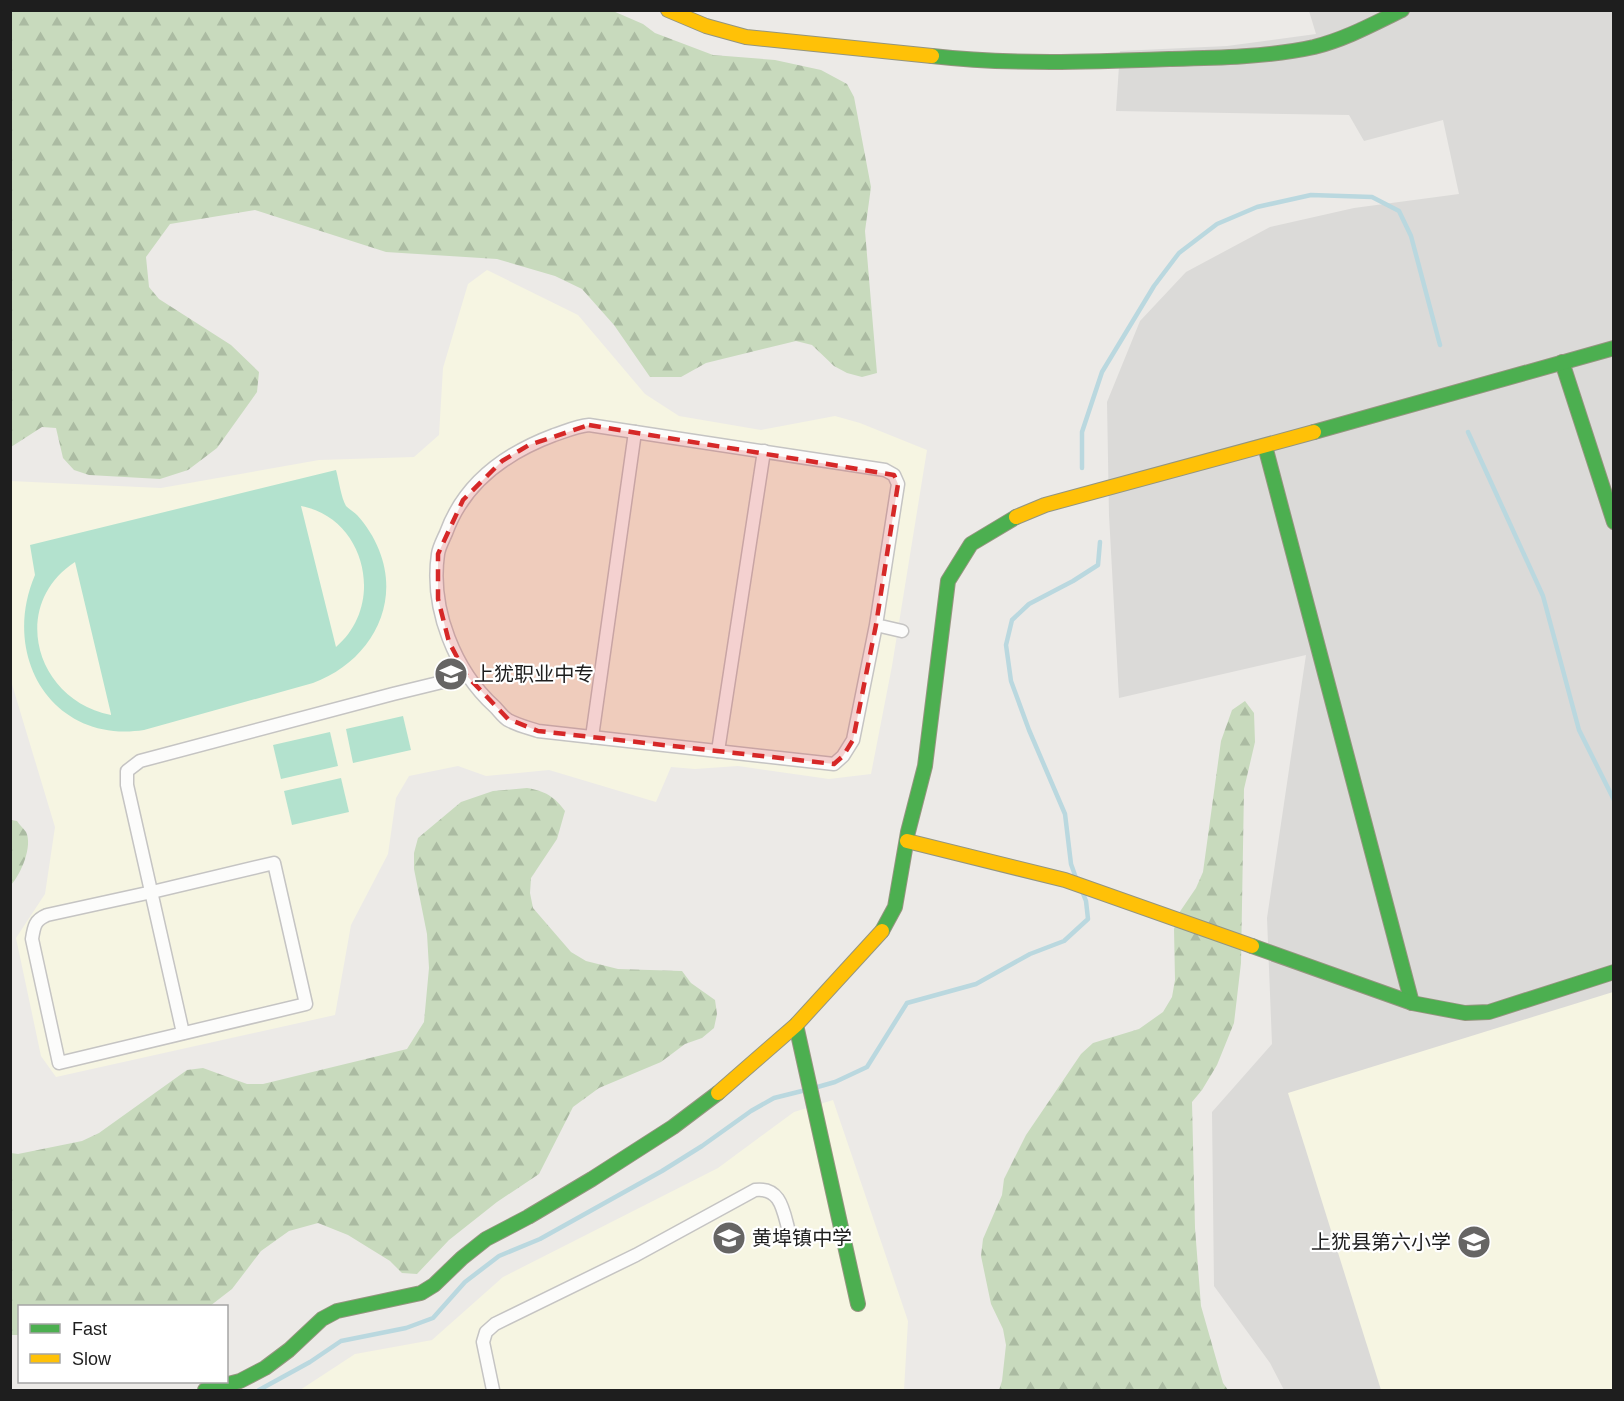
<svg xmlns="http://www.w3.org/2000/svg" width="1624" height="1401" font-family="Helvetica,'Noto Sans SC',sans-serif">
<defs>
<pattern id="forest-firs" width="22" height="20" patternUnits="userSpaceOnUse" patternTransform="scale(1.5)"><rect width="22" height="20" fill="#c8dabd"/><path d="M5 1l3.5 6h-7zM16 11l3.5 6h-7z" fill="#abbba2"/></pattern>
</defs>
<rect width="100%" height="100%" fill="#eceae7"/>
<path fill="#dbdad8" d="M 1309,11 L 1613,11 L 1613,1390 L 1284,1390 L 1270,1363 L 1214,1286 L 1212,1112 L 1272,1044 L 1267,918 L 1306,655 L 1119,698 L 1109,515 L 1107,402 L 1140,321 L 1186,272 L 1270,227 L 1354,208 L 1459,194 L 1443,120 L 1364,141 L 1349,115 L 1116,111 L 1120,51 L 1227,46 L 1316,34 Z"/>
<g fill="#f6f5e2">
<path d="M 487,270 L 578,315 L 645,394 L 679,416 L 761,430 L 835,416 L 860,423 L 927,450 L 892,666 L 871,774 L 829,779 L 738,766 L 695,769 L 671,767 L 656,802 L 549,770 L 486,776 L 458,766 L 409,776 L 396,798 L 388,854 L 351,925 L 335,1015 L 56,1077 L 41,1056 L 16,938 L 45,894 L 55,827 L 11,681 L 10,481 L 161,488 L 319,460 L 414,457 L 439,435 L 443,368 L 468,284 Z"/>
<path d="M 1613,992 L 1613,1390 L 1381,1390 L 1288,1093 Z"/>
<path d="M 833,1100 L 908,1321 L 904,1390 L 300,1390 L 355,1354 L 432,1340 L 503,1277 L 718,1168 L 794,1112 Z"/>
</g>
<g fill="url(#forest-firs)">
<path d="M 11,10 L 613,11 L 643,24 L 655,33 L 713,55 L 775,60 L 821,70 L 847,84 L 854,97 L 871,187 L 865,231 L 877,373 L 862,377 L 847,373 L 834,366 L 812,345 L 796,341 L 706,363 L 681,377 L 650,377 L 614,325 L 582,289 L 555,276 L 497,259 L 386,252 L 255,210 L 170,224 L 146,257 L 149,287 L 159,299 L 231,345 L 259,372 L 257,392 L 217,448 L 188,470 L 160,479 L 89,475 L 74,470 L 63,458 L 56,428 L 42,427 L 11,447 Z"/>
<path d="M 1245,701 L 1254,713 L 1255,742 L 1244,789 L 1241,963 L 1234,1023 L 1217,1065 L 1202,1090 L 1192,1102 L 1195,1228 L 1201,1306 L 1223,1383 L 1228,1390 L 999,1390 L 1002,1381 L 1006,1345 L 1003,1329 L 991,1304 L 981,1256 L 983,1239 L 1002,1195 L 1004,1179 L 1026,1135 L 1081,1054 L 1093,1043 L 1139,1029 L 1163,1012 L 1172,997 L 1175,980 L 1174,929 L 1179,913 L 1196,888 L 1203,872 L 1221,741 L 1232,710 Z"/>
<path d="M 527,788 C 545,791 554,796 565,811 L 557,839 L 531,878 L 530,893 L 533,908 L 571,952 L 586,961 L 618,969 L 682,971 L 691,983 L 715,1000 L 717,1014 L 714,1028 L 702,1038 L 685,1044 L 661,1062 L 599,1088 L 573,1107 L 539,1174 L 497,1202 L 449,1240 L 417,1274 L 402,1273 L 390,1261 L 348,1235 L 318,1223 L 289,1231 L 261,1251 L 232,1289 L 210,1306 L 20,1306 L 19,1335 L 11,1335 L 11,1153 L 18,1154 L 82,1141 L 99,1133 L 187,1070 L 203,1068 L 247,1084 L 263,1084 L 407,1049 L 424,1022 L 429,968 L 427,934 L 414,869 L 414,853 L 418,838 L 461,802 L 493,791 Z"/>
<path d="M 11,820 L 17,821 C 19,824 23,828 26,832 C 33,846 21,874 11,885 Z"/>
</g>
<g fill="#b3e2ce" fill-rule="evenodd">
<path d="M 336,470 C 339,481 341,497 346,506 C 349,509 354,512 357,515 C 366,525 374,537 379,550 C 402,607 368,663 313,683 L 144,730 C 53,744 0,657 35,575 L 30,545 ZM 301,506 C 366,518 386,605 336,647 ZM 75,562 L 111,714 L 111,715 C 35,700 9,605 75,562 Z"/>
<path d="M 403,716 L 411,750 L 353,763 L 346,729 Z"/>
<path d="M 330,732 L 338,766 L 281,779 L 273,745 Z"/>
<path d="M 341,778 L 349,812 L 292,825 L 284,791 Z"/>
</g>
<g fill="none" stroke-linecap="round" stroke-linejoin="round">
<g stroke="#bad8df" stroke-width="4.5">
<path d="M 1468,432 L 1543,596 L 1579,730 L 1614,800"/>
<path d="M 1082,468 L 1082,432 L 1102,372 L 1154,286 L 1179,253 L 1217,224 L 1257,207 L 1311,195 L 1372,197 L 1399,211 L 1411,236 L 1440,345"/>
<path d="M 1076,878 L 1071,864 L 1065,814 L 1029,730 L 1011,681 L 1006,645 L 1012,620 L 1029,604 L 1073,581 L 1098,565 L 1100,542"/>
<path d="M 814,1088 L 835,1082 L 867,1067 L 907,1003 L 976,984 L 1030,954 L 1064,941 L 1088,919 L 1086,901 L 1082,891"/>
<path d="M 259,1390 L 310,1362 L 341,1341 L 406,1328 L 433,1318 L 465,1282 L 499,1256 L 540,1239 L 662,1171 L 702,1146 L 751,1111 L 774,1098 L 806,1090"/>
</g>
<defs>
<g id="street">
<path d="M 876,625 L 853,740 L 843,756 L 834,764 L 538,731 C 529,728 517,725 508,720 C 503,717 499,711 495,707 C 455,671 430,609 438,554 C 439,547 443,540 446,533 C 464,483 506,453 554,435 C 566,431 577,426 589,425 L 885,470 L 894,475 L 898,484 L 876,625 L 902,631"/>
<path d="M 592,737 L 635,432"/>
<path d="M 718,751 L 764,451"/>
<path d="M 274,863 L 306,1004 L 59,1063 L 32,939 C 34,926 35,920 47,915 L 152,892 Z"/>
<path d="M 183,1033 L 127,785 L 127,771 L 140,761 L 393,694 L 467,676"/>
<path d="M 493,1390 L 483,1342 L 486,1332 L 495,1324 L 636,1255 L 755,1190 C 780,1187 783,1209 788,1228"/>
</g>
<g id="fast">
<path d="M 932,56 C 1011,65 1090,62 1169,59 C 1215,58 1269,57 1314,47 C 1346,39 1373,24 1402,10"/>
<path d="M 1562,362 L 1614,522"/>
<path d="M 1314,432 L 1614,348"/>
<path d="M 1265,446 L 1412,1003"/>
<path d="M 882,931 L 895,907 L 908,832 L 925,766 L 948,581 L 971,544 L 1016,517"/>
<path d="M 1252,946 L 1412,1003 L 1465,1013 L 1489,1012 L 1614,972"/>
<path d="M 796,1025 L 858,1304"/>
<path d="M 205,1390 L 240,1381 L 265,1368 L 289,1350 L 322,1319 L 337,1311 L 421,1293 L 434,1285 L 462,1258 L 486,1239 L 528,1217 L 592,1179 L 673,1127 L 718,1093"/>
</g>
<g id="slow">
<path d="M 668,10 L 706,26 L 746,37 L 932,56"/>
<path d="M 1016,517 L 1045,505 L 1314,432"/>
<path d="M 907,841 L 1065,880 L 1252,946"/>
<path d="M 718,1093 L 796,1025 L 882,931"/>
</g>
</defs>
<use href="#street" stroke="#c5c4c3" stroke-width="15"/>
<use href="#fast" stroke="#94957f" stroke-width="16"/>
<use href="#slow" stroke="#94957f" stroke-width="16"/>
<use href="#street" stroke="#fcfcfb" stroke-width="12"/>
<use href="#fast" stroke="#4caf50" stroke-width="14"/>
<use href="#slow" stroke="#ffc107" stroke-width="14"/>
</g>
<path fill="#d62828" fill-opacity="0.2" stroke="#d62828" stroke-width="4.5" stroke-dasharray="12 8" stroke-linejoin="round" d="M 589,425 L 894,475 L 898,484 L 876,625 L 853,740 L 843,756 L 834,764 L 538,731 L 508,719 L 467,676 L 449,642 L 438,599 L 438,554 L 463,500 L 502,461 L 529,445 Z"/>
<defs>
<symbol id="school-disc" viewBox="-11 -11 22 22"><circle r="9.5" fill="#666564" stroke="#fff"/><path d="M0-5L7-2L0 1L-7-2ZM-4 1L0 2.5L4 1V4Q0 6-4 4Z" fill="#fff"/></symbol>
</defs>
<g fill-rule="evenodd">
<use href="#school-disc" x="432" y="655" width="38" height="38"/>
<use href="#school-disc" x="710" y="1219" width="38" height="38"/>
<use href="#school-disc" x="1455" y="1223" width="38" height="38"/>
</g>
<g text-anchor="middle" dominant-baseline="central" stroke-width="4.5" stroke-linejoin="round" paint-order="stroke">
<g font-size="20" fill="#1e1e1e" stroke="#fff" text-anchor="start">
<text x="474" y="674">上犹职业中专</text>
<text x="752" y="1238">黄埠镇中学</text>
<text x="1451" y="1242" text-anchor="end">上犹县第六小学</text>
</g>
</g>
<rect width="1624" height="1401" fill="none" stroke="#1e1e1e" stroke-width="24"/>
<rect x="18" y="1305" width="210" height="78" fill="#ffffff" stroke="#a5a5a5" stroke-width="1.5"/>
<rect x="30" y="1324" width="30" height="9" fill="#4caf50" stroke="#a5a5a5" stroke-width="1.5"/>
<text x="72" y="1335" font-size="18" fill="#1e1e1e">Fast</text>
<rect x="30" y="1354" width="30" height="9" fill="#ffc107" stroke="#a5a5a5" stroke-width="1.5"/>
<text x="72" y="1365" font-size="18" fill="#1e1e1e">Slow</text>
</svg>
